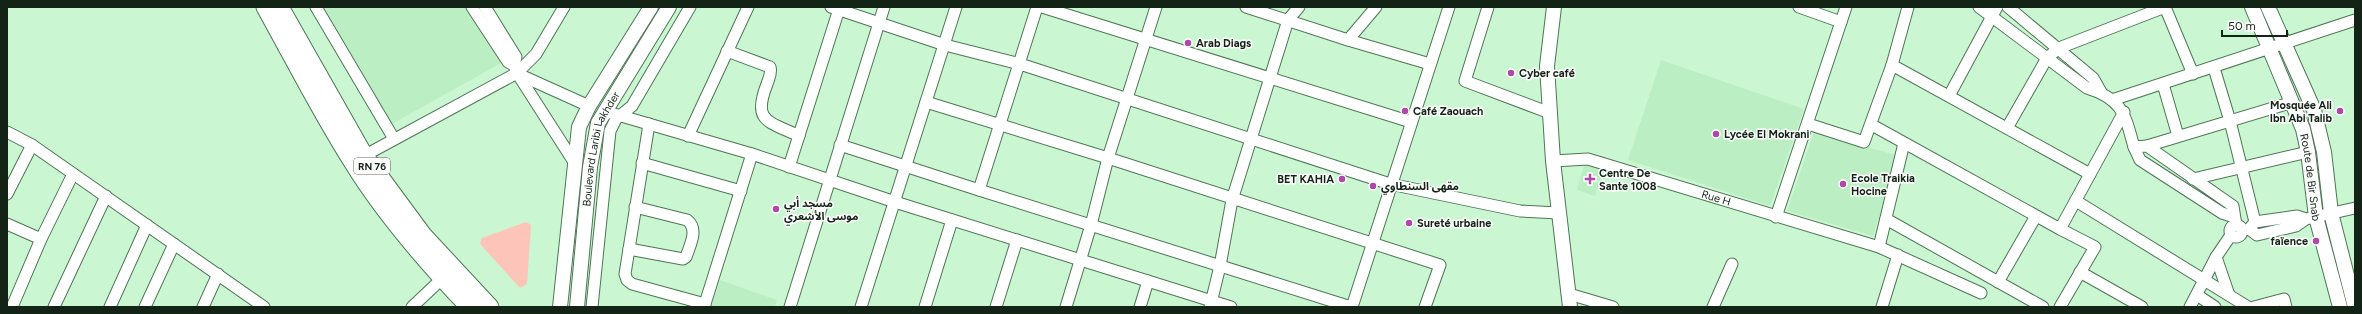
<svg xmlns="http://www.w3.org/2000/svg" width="2362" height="314" font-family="Figtree,'Noto Sans Arabic',sans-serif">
<rect width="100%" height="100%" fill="#caf7d1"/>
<g fill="#bbefc3">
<path d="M 324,7 L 469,7 L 503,62 L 392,124 Z"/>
<path d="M 1661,60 L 1804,109 L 1770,206 L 1628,160 Z"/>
<path d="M 1814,132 L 1899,156 L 1873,236 L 1787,211 Z"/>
<path d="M 1585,162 L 1604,168 L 1595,196 L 1577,190 Z"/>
<path d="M 720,280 L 777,300 L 775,307 L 711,307 Z"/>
</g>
<path fill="#fdc4ba" d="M 526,222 L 531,225 L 527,284 L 520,288 L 480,244 L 482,238 Z"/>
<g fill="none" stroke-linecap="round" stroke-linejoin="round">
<defs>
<g id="minor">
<path d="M 316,7 L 394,139"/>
<path d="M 472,7 L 508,62 L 514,65"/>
<path d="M 485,7 L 516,57 L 514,65 L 517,73 L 574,162"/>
<path d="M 831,7 L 945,45 L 1020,64 L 1390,184 L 1520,211 L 1559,213"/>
<path d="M 1042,7 L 1411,122"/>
<path d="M 1246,7 L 1348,40 L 1376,7"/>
<path d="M 1488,7 L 1465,81 L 1550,113"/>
<path d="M 1799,7 L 1841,22"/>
<path d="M 1979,7 L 2087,88 C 2123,99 2125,115 2134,147"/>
<path d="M 2008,7 L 2093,78 L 2101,92"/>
<path d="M 2165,7 L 2193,74"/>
<path d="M 1348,40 L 1430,64"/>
<path d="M 727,51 L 770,67 C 772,73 769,78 767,84 C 752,122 768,121 799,136"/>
<path d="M 1892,65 L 2090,174"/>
<path d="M 2214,68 L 2230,121 L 2255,222"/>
<path d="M 518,74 L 589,106"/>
<path d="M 2163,84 L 2178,136"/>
<path d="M 1949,96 L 1997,7"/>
<path d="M 2112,100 L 2355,20"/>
<path d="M 926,102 L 1108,158 L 1440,265 L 1425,307"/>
<path d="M 604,111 L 752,154 L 895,202 L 1231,307"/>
<path d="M 649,124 L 625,274 L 627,280 L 632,284 L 705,304"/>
<path d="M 1808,124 L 1864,142 L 1892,65 L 1908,7"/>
<path d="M 1872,125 L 2060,229 L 2124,112"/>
<path d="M 2007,128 L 2047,58 L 2059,48 L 2165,7"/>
<path d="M 7,132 L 32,145 L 264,307"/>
<path d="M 688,136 L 748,7"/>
<path d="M 840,145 L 979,190 L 1037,7"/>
<path d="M 2147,146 L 2293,102"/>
<path d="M 360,158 L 517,73 L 536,54 L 564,7"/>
<path id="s1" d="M 1553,161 L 1588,159 L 1879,247 L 1981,293"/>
<path d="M 642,163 L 741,191"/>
<path d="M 789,167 L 839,9"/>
<path d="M 2193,179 L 2308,152"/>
<path d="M 979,190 L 1351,307"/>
<path d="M 7,194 L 32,145"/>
<path d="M 2076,201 L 2248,307"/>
<path d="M 1776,217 L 1846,7"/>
<path d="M 2234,217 L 2222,213 L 2140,160 L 2134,147 L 2147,146 L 2233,206 L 2236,225"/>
<path d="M 1886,219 L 2043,307"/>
<path d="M 2306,219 L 2297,216 L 2255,222 L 2249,229 L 2257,235 L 2296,226 L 2306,219 L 2355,208"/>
<path d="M 7,224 L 41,239"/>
<circle cx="2236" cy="231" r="6"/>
<path d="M 1879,247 L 1904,143"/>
<path d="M 629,249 L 683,259 L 686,257 C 690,245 699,229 687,220 L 635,207"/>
<path d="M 2216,257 L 2229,295"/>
<path d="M 2080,272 L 2142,307"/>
<path d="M 1998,282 L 2036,216"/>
<path d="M 1569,294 L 1613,307"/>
<path d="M 2197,295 L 2215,307"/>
<path d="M 12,307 L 41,239 L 73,174"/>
<path d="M 54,307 L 106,196"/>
<path d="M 110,307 L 147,225"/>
<path d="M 145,307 L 174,244"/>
<path d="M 203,307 L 218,274"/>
<path d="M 412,307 L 447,274"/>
<path d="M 592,307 L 610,131 L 616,119 L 632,106 L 690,7"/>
<path d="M 704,307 L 752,154"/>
<path d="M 790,307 L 884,7"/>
<path d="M 861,307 L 956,7"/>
<path d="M 925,307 L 952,220"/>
<path d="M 996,307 L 1017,240"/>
<path d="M 1066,307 L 1091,225 L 1108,158 L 1156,7"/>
<path d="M 1140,307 L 1148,281"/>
<path d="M 1210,307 L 1220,266 L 1232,200 L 1288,20 L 1299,7"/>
<path d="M 1352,307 L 1449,7"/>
<path d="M 1713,307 L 1732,264"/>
<path d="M 1882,307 L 1898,255"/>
<path d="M 2060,307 L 2095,247 L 2060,229"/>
<path d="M 2190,307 L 2216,257 L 2231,235"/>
<path d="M 2254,307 L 2284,299 L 2286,307"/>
</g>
<g id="major">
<path d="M 1554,7 L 1547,66 L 1553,161 L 1570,307"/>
<path id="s2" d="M 2252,7 L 2303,129 L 2308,152 L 2316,217 L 2340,307"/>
<path d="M 2268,7 L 2314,110 L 2324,152 L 2331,213 L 2355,307"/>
<path d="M 560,307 L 579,127 L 589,106 L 651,7"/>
<path id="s3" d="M 577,307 L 590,167 L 598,123 L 669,7"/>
</g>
<g id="highway">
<path d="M 265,7 C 294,59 321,113 353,163 C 385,215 427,263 469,307"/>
<path d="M 280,7 L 364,155 L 423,235 L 490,307"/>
</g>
</defs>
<use href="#minor" stroke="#4d7655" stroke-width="13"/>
<use href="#major" stroke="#4d7655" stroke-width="16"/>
<use href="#highway" stroke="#4d7655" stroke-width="19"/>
<use href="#minor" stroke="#fff" stroke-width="11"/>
<use href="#major" stroke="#fff" stroke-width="14"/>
<use href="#highway" stroke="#fff" stroke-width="17"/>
</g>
<g fill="#b048ab" stroke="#fff" stroke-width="1.5">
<circle cx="1188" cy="43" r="4"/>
<circle cx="1511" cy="73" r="4"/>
<circle cx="1405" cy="111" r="4"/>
<circle cx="2340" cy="111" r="4"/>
<circle cx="1716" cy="134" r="4"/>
<circle cx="1342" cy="179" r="4"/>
<path d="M1588 173h4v4h4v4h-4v4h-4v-4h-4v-4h4z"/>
<circle cx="1843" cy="184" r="4"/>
<circle cx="1373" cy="186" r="4"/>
<circle cx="776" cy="209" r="4"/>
<circle cx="1409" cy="223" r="4"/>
<circle cx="2316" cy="241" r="4"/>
</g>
<g text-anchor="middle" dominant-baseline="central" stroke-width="3" stroke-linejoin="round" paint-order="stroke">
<rect fill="#fff" stroke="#5a665c" stroke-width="1" x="354" y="158" width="36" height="16" rx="3"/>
<g font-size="10" font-weight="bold" fill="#132416">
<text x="372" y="166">RN 76</text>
</g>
<g font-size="11" font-weight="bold" fill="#132416" stroke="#fff" text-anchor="start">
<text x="1196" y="43">Arab Diags</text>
<text x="1519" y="73">Cyber café</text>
<text x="2332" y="105" text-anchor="end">Mosquée Ali<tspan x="2332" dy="13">Ibn Abi Talib</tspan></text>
<text x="1413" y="111">Café Zaouach</text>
<text x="1724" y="134">Lycée El Mokrani</text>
<text x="1599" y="173">Centre De<tspan x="1599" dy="13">Sante 1008</tspan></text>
<text x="1851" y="178">Ecole Traikia<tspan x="1851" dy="13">Hocine</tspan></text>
<text x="1334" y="179" text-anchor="end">BET KAHIA</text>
<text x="1381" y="186">مقهى السنطاوي</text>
<text x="784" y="203">مسجد أبي<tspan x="784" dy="13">موسى الأشعري</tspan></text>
<text x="1417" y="223">Sureté urbaine</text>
<text x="2308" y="241" text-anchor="end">faïence</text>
</g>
<g font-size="11" fill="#132416" stroke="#fff">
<text stroke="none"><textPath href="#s3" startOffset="161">Boulevard Laribi Lakhder</textPath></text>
<text stroke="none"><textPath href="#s2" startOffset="181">Route de Bir Snab</textPath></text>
<text stroke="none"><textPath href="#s1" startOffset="169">Rue H</textPath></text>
</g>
</g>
<rect width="2362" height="314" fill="none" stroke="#132416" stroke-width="16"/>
<path d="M2222 30v6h65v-6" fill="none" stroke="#132416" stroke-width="2"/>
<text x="2228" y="30" font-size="12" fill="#132416" stroke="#ffffff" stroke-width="3" paint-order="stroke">50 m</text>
</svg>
